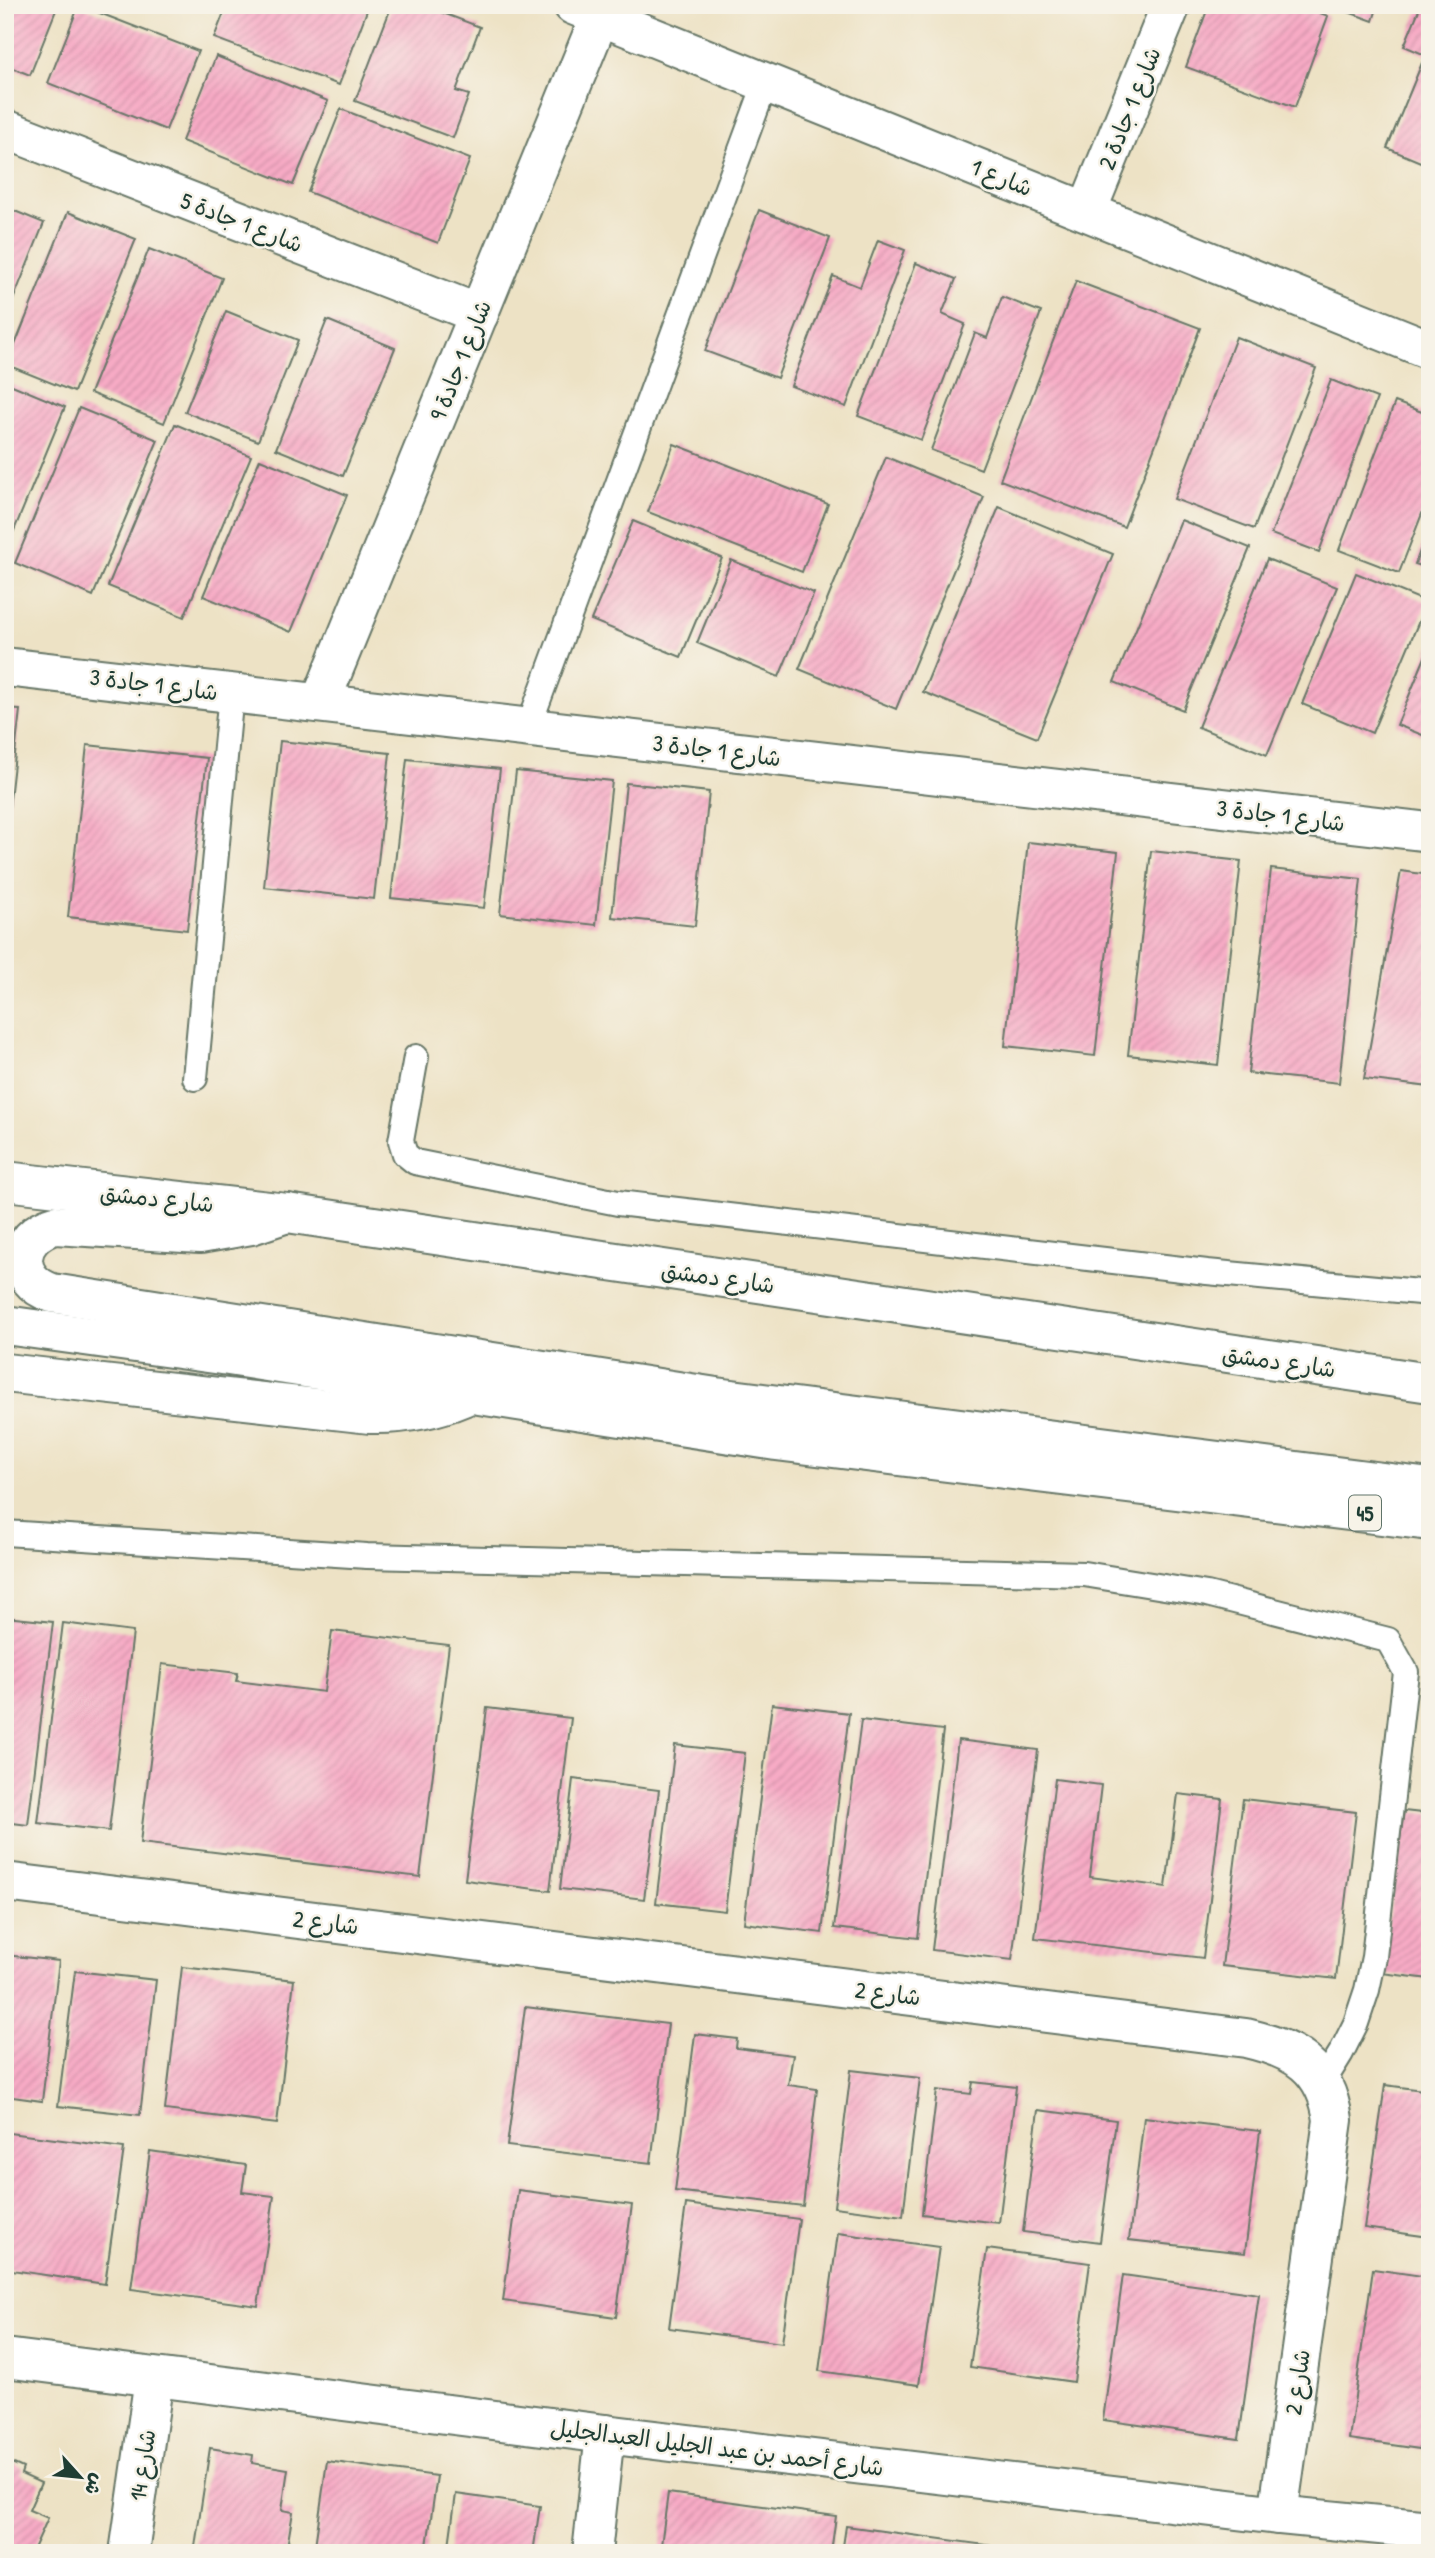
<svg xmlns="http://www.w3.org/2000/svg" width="1435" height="2558" font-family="'Patrick Hand','Playpen Sans Arabic',sans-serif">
<defs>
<pattern id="building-hatch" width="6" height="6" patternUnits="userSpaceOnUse" patternTransform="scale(1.75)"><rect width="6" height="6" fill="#f7aac5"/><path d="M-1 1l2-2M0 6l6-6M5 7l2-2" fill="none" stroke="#d393aa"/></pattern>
</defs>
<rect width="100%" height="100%" fill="#f7f3e8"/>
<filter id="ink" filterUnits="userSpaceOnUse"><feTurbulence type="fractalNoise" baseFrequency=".0143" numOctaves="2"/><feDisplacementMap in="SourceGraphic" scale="14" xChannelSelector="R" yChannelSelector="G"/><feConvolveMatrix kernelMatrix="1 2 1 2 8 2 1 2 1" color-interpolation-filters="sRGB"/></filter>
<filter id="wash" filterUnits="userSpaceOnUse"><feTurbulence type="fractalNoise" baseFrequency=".00686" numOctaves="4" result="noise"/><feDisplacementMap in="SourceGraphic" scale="28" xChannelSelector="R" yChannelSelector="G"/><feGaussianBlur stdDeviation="1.57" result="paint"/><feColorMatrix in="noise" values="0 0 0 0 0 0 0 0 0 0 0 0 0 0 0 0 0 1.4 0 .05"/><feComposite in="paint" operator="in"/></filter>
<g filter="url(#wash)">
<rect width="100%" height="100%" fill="#ede2c5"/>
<g id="blocks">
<g fill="url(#building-hatch)">
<path d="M 5,5 L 58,5 L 30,75 L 5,65 Z"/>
<path d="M 79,5 L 198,51 L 166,130 L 48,83 Z"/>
<path d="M 227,5 L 369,5 L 339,85 L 214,38 Z"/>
<path d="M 392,5 L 422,5 L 480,27 L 456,91 L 469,95 L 453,138 L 355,101 Z"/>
<path d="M 1209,5 L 1300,5 L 1328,16 L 1295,107 L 1186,67 Z"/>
<path d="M 1329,5 L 1378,5 L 1373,21 Z"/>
<path d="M 1421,5 L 1430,5 L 1430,57 L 1404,46 Z"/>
<path d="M 216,56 L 328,101 L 293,185 L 182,141 Z"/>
<path d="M 1422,63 L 1430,67 L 1430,166 L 1387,148 Z"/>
<path d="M 341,109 L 470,159 L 438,243 L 308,192 Z"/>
<path d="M 5,207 L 44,223 L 5,320 Z"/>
<path d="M 759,210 L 830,238 L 777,378 L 705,351 Z"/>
<path d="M 68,212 L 136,239 L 74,392 L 7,365 Z"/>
<path d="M 878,240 L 905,250 L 846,407 L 791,386 L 833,276 L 860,287 Z"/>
<path d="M 149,249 L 222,278 L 164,423 L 90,393 Z"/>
<path d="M 916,263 L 956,279 L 942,314 L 965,324 L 921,440 L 858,416 Z"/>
<path d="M 1076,281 L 1200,328 L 1124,527 L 1000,480 Z"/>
<path d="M 1002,297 L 1041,312 L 981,469 L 931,450 L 975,333 L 987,338 Z"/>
<path d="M 226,311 L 298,340 L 258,441 L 185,412 Z"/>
<path d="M 327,320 L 395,348 L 343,476 L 276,449 Z"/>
<path d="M 1236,337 L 1316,368 L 1254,529 L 1174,499 Z"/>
<path d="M 1331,380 L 1377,398 L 1319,552 L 1271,534 Z"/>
<path d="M 5,382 L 65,407 L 13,533 L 5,530 Z"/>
<path d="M 1395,402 L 1430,415 L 1430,493 L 1399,573 L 1339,550 Z"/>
<path d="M 79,408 L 158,440 L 93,596 L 15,563 Z"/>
<path d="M 175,424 L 251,456 L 184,617 L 108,586 Z"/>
<path d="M 674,444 L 828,504 L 802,572 L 648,512 Z"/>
<path d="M 886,457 L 984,497 L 896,709 L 799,669 Z"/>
<path d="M 260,459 L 347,495 L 291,632 L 203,596 Z"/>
<path d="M 999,507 L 1113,554 L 1037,738 L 923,692 Z"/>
<path d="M 1181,520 L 1250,548 L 1183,710 L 1114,682 Z"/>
<path d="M 633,521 L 722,558 L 681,657 L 591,620 Z"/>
<path d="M 1430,525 L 1430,569 L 1415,564 Z"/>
<path d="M 1267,559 L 1337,587 L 1267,755 L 1198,727 Z"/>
<path d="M 731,560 L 814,593 L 779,677 L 697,643 Z"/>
<path d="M 1356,573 L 1427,602 L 1372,733 L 1302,704 Z"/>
<path d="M 1430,645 L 1430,738 L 1397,725 Z"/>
<path d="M 5,709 L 20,710 L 7,826 L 5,826 Z"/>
<path d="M 280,741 L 390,753 L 374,899 L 264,887 Z"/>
<path d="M 87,745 L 207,758 L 187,930 L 68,917 Z"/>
<path d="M 407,759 L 500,769 L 484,908 L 391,898 Z"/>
<path d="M 516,771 L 612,781 L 596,925 L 500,914 Z"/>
<path d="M 626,783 L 709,792 L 695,926 L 612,917 Z"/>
<path d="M 1028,842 L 1118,852 L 1095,1056 L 1005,1046 Z"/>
<path d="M 1151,851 L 1241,861 L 1218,1065 L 1128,1055 Z"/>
<path d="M 1271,869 L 1361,879 L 1339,1083 L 1248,1073 Z"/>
<path d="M 1401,871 L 1430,875 L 1430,1087 L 1364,1079 Z"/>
<path d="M 5,1617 L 53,1622 L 28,1825 L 5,1822 Z"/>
<path d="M 63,1623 L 133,1632 L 109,1831 L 38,1823 Z"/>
<path d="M 332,1631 L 449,1645 L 420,1877 L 140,1843 L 162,1664 L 238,1673 L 236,1681 L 324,1692 Z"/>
<path d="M 772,1704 L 849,1713 L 822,1933 L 744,1923 Z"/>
<path d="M 487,1708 L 571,1718 L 550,1891 L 465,1880 Z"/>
<path d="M 861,1720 L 943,1730 L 918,1938 L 834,1928 Z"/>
<path d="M 958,1740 L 1038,1750 L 1012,1960 L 932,1950 Z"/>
<path d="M 675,1745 L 745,1753 L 725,1911 L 656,1903 Z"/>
<path d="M 573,1779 L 659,1790 L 644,1899 L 560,1889 Z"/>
<path d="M 1055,1779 L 1101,1785 L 1090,1877 L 1166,1887 L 1178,1794 L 1222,1799 L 1203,1958 L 1035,1938 Z"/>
<path d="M 1243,1799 L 1356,1812 L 1336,1979 L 1222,1966 Z"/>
<path d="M 1404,1811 L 1430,1814 L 1430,1979 L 1381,1973 Z"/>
<path d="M 5,1955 L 59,1961 L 42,2101 L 5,2096 Z"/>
<path d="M 182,1967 L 294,1980 L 277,2124 L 165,2110 Z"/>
<path d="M 75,1971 L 156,1980 L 140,2115 L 58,2106 Z"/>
<path d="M 525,2007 L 668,2024 L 651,2163 L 507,2146 Z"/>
<path d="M 695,2034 L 737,2039 L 736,2048 L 793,2055 L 788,2085 L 817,2089 L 803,2206 L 675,2191 Z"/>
<path d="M 851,2070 L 920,2078 L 903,2216 L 834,2207 Z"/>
<path d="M 973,2082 L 1016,2087 L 999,2223 L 922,2214 L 937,2090 L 971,2094 Z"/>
<path d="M 1385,2085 L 1430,2091 L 1430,2237 L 1364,2228 Z"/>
<path d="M 1038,2110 L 1116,2120 L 1100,2242 L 1023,2232 Z"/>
<path d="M 1144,2117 L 1260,2131 L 1245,2253 L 1129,2240 Z"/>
<path d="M 9,2133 L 124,2148 L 105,2284 L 5,2269 L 5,2157 Z"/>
<path d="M 150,2151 L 246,2165 L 242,2192 L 274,2196 L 258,2306 L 131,2289 Z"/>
<path d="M 518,2190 L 632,2205 L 616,2317 L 503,2301 Z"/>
<path d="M 686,2204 L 799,2219 L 782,2343 L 669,2328 Z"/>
<path d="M 838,2233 L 939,2247 L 919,2385 L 819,2371 Z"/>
<path d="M 987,2249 L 1090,2263 L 1074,2382 L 970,2367 Z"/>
<path d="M 1373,2269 L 1430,2277 L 1430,2432 L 1427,2450 L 1349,2439 Z"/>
<path d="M 1123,2275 L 1259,2294 L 1239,2439 L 1103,2420 Z"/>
<path d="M 210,2448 L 253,2455 L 252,2463 L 288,2469 L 282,2510 L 293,2512 L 286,2553 L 194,2553 Z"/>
<path d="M 5,2460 L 23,2468 L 21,2474 L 41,2483 L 29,2510 L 48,2518 L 32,2553 L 5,2553 Z"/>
<path d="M 327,2461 L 437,2476 L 426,2553 L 314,2553 Z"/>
<path d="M 668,2493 L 836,2516 L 831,2553 L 660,2553 Z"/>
<path d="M 456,2494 L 540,2506 L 533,2553 L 448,2553 Z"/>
<path d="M 846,2526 L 993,2546 L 992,2553 L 842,2553 Z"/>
</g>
</g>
</g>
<g filter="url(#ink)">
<use href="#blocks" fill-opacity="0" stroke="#677767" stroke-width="2"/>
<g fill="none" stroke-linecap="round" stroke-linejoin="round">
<defs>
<g id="service">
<path d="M 528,728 L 766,82"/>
<path d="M 416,1057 L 401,1141 L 405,1154 L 415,1162 L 618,1203 L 1207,1272 L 1430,1293"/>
<path d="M 195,1078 L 231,693"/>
<path d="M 5,1533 L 367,1556 L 1084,1574 L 1207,1594 L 1388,1640 L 1406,1672 L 1374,1957 L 1367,1990 L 1356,2023 L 1341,2053 L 1323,2082"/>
</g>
<g id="minor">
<path d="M 573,5 L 1430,350"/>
<path d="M 5,129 L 479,314"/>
<path d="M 1087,211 L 1171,5"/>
<path d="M 5,667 L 1430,832"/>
<path d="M 320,703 L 600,16"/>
<path d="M 5,1882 L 1246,2038 C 1295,2049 1326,2067 1333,2120 L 1278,2515"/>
<path d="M 5,2358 L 605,2434 L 1278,2515 L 1430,2530"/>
<path d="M 129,2553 L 154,2378"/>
<path d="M 592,2553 L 605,2434"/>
</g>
<g id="primary">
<path d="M 5,1181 L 287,1213 L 1430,1383"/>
<path d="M 287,1213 L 251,1225 L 200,1234 L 55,1225 C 14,1236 12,1280 52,1293 L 716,1397 L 1430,1488"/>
<path d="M 5,1325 L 222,1355 L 776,1441 L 1430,1521"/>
<path d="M 5,1373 L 370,1414 C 404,1415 432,1410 463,1397"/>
</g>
</defs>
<use href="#service" stroke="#677767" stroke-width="28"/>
<use href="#minor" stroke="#677767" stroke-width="42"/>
<use href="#primary" stroke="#677767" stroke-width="42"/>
<use href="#service" stroke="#fff" stroke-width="24"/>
<use href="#minor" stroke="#fff" stroke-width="38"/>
<use href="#primary" stroke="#fff" stroke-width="38"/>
</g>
</g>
<g text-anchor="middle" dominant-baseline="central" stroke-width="5" stroke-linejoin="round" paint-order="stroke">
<rect fill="#f7f3e8" stroke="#60746a" stroke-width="2" x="1349" y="1495.5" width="32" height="35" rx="5"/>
<g font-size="21" font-weight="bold" fill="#1f3d34">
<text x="1365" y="1513">45</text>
</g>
<g font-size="23" fill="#1f3d34" stroke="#f7f3e8">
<text transform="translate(1129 108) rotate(-68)">شارع 1 جادة 2</text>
<text transform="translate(1002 177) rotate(22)">شارع 1</text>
<text transform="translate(242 222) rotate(21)">شارع 1 جادة 5</text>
<text transform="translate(460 360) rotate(-68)">شارع 1 جادة 9</text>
<text transform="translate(154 684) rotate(7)">شارع 1 جادة 3</text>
<text transform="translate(717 750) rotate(7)">شارع 1 جادة 3</text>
<text transform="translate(1281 815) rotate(7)">شارع 1 جادة 3</text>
<text transform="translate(157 1198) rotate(6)">شارع دمشق</text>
<text transform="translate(718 1277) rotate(8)">شارع دمشق</text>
<text transform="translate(1279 1361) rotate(8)">شارع دمشق</text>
<text transform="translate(326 1922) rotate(7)">شارع 2</text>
<text transform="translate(888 1993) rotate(7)">شارع 2</text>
<text transform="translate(1297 2382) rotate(-82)">شارع 2</text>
<text transform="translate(717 2447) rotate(7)">شارع أحمد بن عبد الجليل العبدالجليل</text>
<text transform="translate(142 2465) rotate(-82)">شارع 14</text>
</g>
</g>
<rect width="1435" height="2558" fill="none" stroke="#f7f3e8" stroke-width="28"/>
<g transform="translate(80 2477) rotate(117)" stroke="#f7f3e8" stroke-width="5" paint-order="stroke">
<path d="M0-5L12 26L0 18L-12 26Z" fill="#1f3d34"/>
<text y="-10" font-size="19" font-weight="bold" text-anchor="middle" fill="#1f3d34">ش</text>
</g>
</svg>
